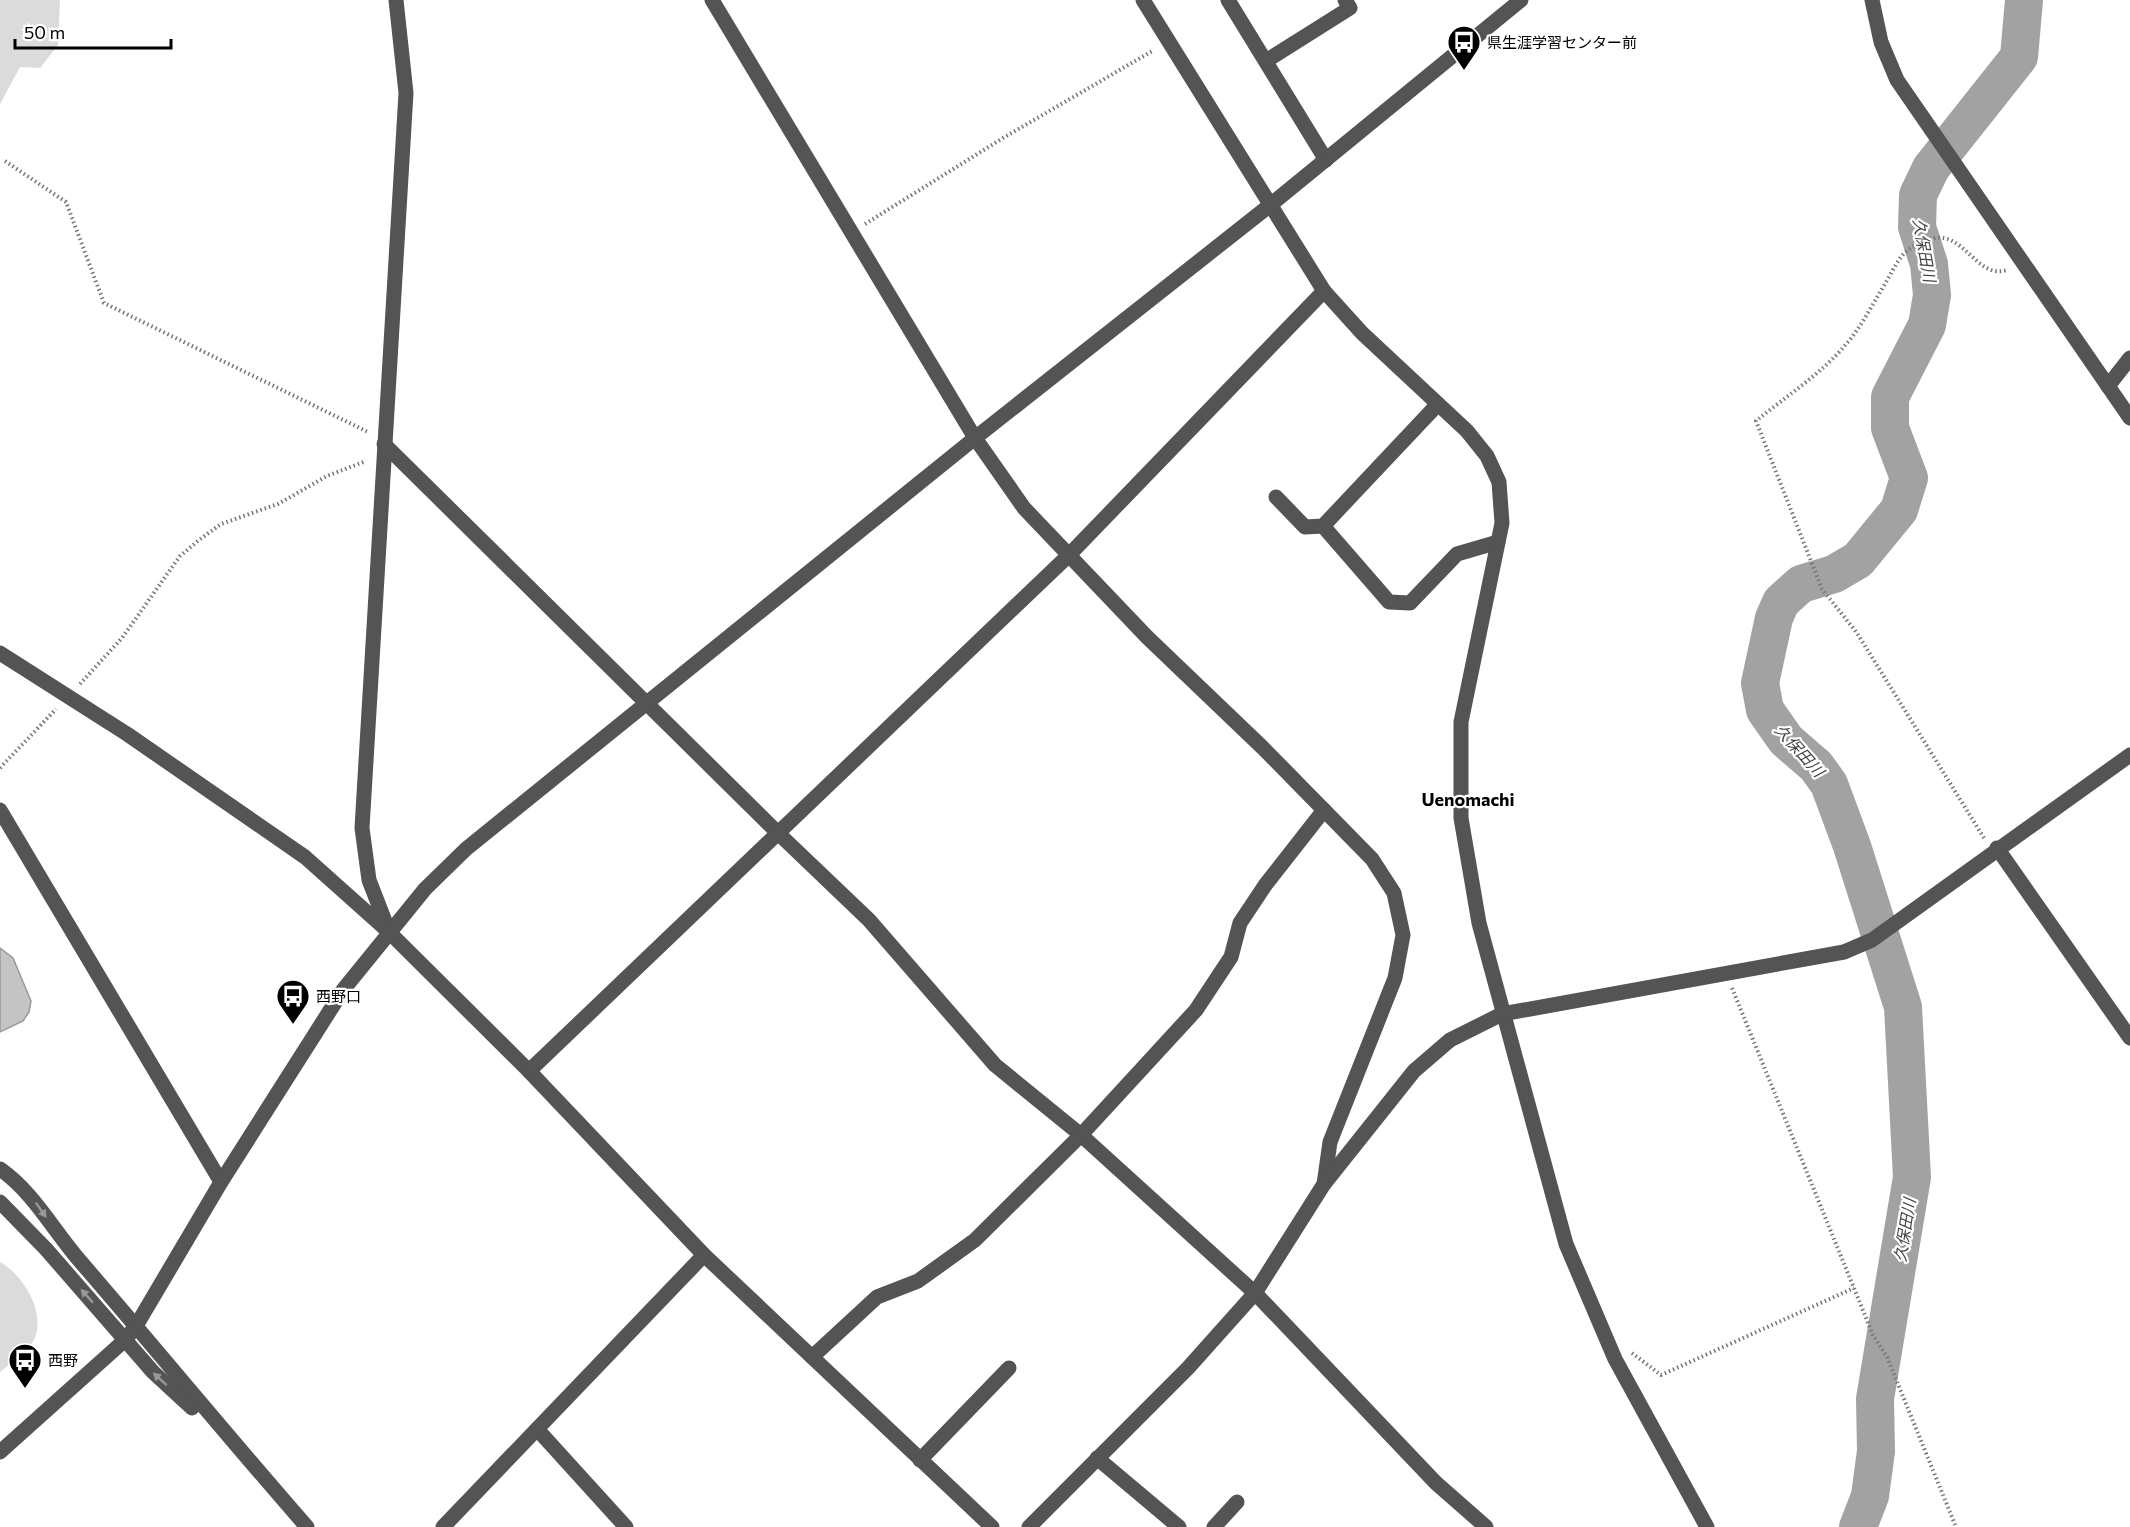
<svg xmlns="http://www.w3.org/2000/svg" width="2130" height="1527" font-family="Commissioner,'Noto Sans JP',sans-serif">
<rect width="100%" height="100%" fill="#fff"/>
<g fill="#dbdbdb">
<path d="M 0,0 L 60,0 L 58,45 L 40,68 L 20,67 L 0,104 Z"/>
<path d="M 0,1262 C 24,1275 49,1317 32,1343 C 24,1355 11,1363 0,1372 Z"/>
</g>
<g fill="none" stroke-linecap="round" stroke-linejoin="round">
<path stroke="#a2a2a2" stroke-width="38" d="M 1858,1527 L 1870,1496 L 1876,1451 L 1875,1399 L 1912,1177 L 1903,1007 L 1852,846 L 1829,784 L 1816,766 L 1786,740 L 1765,710 L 1760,683 L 1774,618 L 1781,602 L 1801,584 L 1834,574 L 1858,560 L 1899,510 L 1909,478 L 1890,428 L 1890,397 L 1927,325 L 1932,295 L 1929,264 L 1917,227 L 1918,195 L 1931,168 L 2019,57 L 2024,0"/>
</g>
<path fill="#c4c4c4" stroke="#989898" stroke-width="1.5" d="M 0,948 L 13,958 L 31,1001 L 29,1012 L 23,1021 L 0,1032 Z"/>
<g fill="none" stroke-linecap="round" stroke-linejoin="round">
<g stroke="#767676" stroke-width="4" stroke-dasharray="1.5 3" stroke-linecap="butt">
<path d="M 5,161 L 66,202 L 104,303 L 368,432"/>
<path d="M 865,224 L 1003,138 L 1154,50"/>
<path d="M 80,684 L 122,638 L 180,556 L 199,540 L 221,524 L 278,504 L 327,476 L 366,461"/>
<path d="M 0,768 L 56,709"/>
<path d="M 1984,838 L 1857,633 L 1822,589 L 1756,421 C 1785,397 1824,372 1847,343 C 1861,327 1871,307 1882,289 C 1899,261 1899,249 1931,239 C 1964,229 1976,280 2007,270"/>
<path d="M 1732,988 L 1873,1335 L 1887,1357 L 1956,1527"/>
<path d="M 1632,1353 L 1661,1375 L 1854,1288"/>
</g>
<g stroke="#545454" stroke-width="15">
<path d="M 712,0 L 975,438 L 1024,508 L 1147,637 L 1263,748 L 1372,859 L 1394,893 L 1403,935 L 1395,978 L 1330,1142 L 1324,1184"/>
<path d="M 1143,0 L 1324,291 L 1362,333 L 1467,431 L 1487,456 L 1499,482 L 1502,523 L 1461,722 L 1461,818 L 1479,923 L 1566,1244 L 1615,1359 L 1707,1527"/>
<path d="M 1228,0 L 1326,160"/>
<path d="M 1872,0 L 1881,42 L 1897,80 L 2130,418"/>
<path d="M 1266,61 L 1350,8 L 1345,0"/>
<path d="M 2108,386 L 2130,358"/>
<path d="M 384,444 L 779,834 L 869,920 L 995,1065 L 1081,1135 L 1255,1293 L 1436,1483 L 1486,1527"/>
<path d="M 1276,497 L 1305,527 L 1323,526 L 1438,404"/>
<path d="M 1323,526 L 1389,602 L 1410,603 L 1457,554 L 1498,542"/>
<path d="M 0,653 L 127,734 L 305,857 L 389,932 L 529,1071 L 704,1255 L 992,1527"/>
<path d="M 0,810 L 221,1182"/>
<path d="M 1997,848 L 2130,1038"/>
<path d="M 388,929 L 369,880 L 362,828 L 406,93 L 396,0"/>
<path d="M 529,1071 L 1069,555 L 1324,291"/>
<path d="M 0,1169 C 34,1193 53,1230 80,1261 C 156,1349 230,1439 307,1527"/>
<path d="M 0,1202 L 46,1249 L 153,1372 L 192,1408"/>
<path d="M 812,1357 L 877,1297 L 918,1281 L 975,1240 L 1081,1135 L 1196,1010 L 1231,957 L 1240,923 L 1266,884 L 1324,810"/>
<path d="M 537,1429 L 626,1527"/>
<path d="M 0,1452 L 125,1340 L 136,1326 L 221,1182 L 343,990 L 425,889 L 466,849 L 975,438 L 1269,206 L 1521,0"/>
<path d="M 1097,1458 L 1179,1527"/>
<path d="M 920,1460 L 1009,1368"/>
<path d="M 443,1527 L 704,1255"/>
<path d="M 1029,1527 L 1188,1368 L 1255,1293 L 1324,1184 L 1414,1071 L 1450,1040 L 1502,1014 L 1844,952 L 1872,940 L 2130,755"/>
<path d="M 1214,1527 L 1237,1502"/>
</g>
</g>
<defs><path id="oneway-solid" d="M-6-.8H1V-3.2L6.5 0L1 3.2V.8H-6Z" transform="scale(1.5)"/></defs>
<g fill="#989898">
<use href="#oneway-solid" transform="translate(41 1210) rotate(55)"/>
<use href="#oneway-solid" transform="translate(87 1296) rotate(-131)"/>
<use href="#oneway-solid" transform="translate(160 1379) rotate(-138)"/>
</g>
<defs>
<symbol id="bus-pin" viewBox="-11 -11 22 30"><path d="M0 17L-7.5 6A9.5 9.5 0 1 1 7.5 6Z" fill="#000" stroke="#fff"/><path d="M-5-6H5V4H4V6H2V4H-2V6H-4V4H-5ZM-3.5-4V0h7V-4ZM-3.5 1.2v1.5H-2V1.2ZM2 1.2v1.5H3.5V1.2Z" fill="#fff"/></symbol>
</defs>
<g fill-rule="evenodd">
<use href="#bus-pin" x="1445" y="23" width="38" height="52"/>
<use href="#bus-pin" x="274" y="977" width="38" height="52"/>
<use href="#bus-pin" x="6" y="1341" width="38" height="52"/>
</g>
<g text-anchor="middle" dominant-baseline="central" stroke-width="4.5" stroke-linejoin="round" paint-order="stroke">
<g font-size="15" fill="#000" stroke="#fff" text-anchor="start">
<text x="1487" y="42">県生涯学習センター前</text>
<text x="316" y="996">西野口</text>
<text x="48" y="1360">西野</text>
</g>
<g font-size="16" font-style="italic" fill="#434343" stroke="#fff">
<text transform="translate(1925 250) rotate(80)">久保田川</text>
<text transform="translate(1800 750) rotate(48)">久保田川</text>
<text transform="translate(1904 1230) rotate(-81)">久保田川</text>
</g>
<g font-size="18" font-weight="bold" fill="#000" stroke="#fff">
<text x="1468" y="799">Uenomachi</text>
</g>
</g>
<path d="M15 39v9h156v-9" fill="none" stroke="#000000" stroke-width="3"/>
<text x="24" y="39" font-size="18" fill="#000000" stroke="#ffffff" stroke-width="4.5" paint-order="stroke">50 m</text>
</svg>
